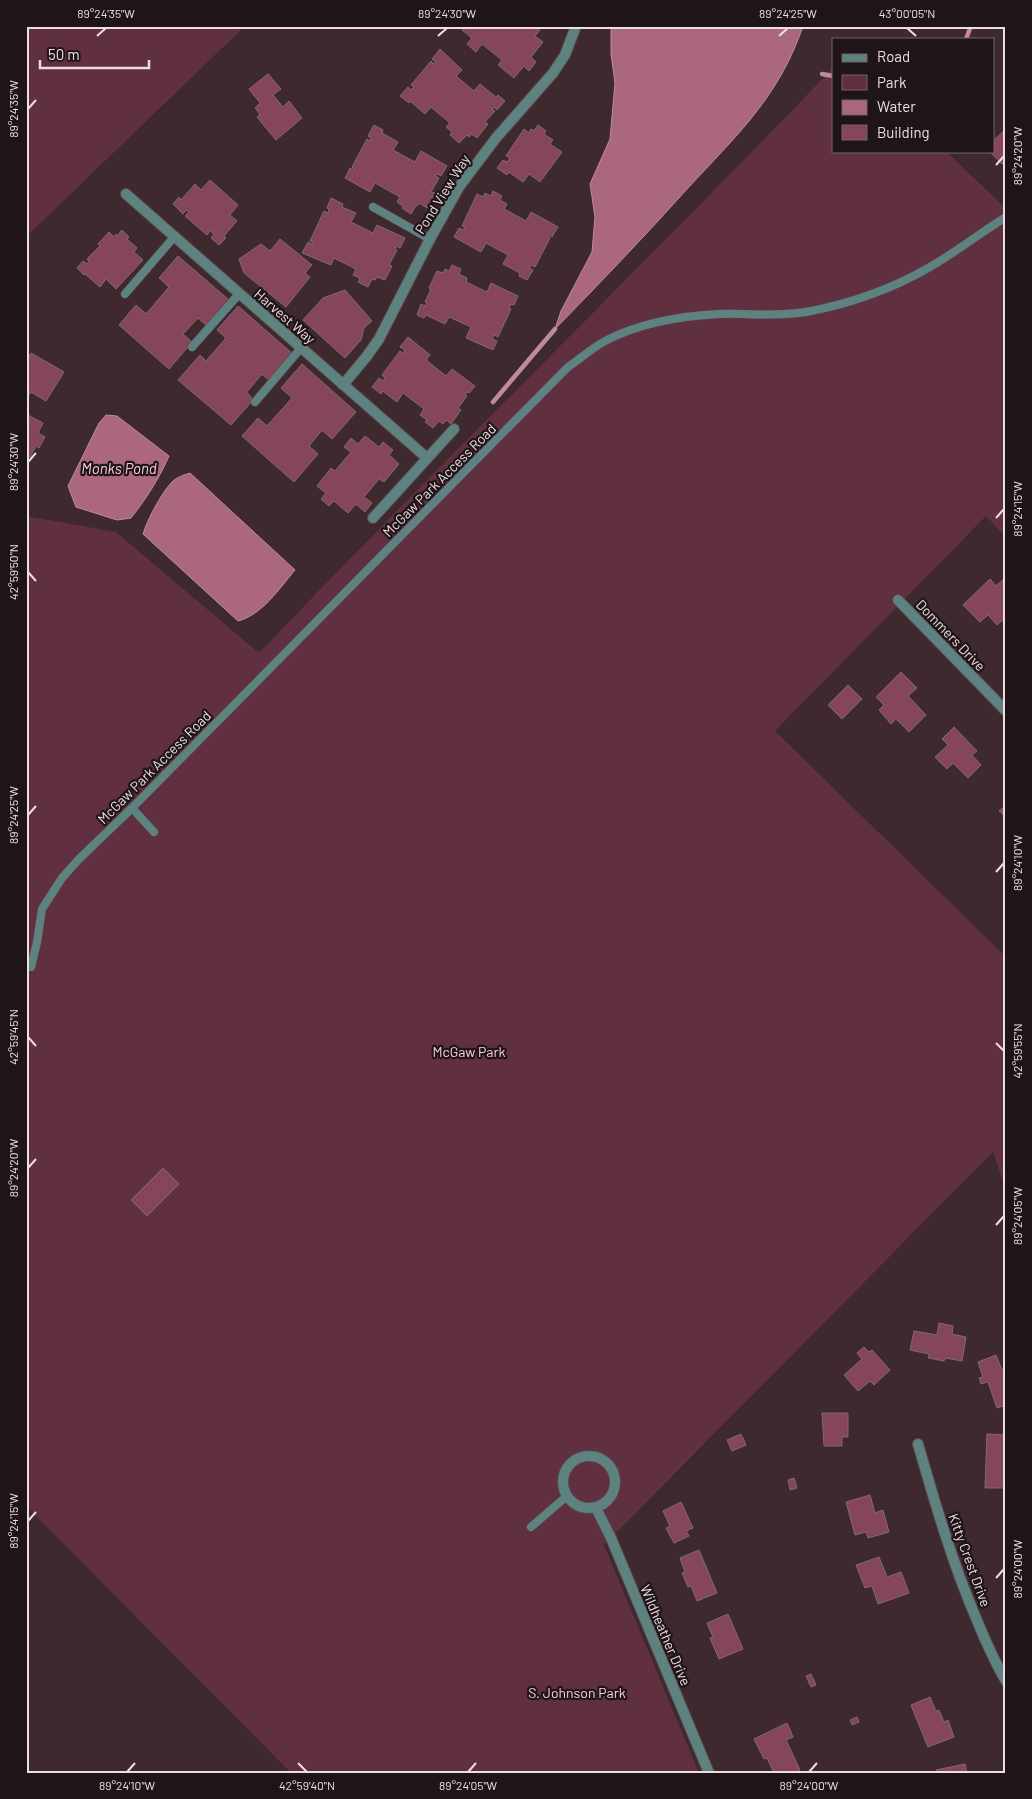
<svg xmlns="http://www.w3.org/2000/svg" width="1032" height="1799" font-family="Barlow,sans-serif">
<rect width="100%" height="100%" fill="#3e292f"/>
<g fill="#602f40">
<path d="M 26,26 L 245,26 L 26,237 Z"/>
<path d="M 833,68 L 833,151 L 946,151 L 1003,206 L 1006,205 L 1006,537 L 986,516 L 775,731 L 1006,957 L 1006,1190 L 993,1152 L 604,1545 L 699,1773 L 291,1773 L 26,1506 L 26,516 L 116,532 L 259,653 C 448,455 644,265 833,68 Z"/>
</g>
<g fill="#ab687d" stroke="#bf8b9b">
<path d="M 611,26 L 729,26 C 737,29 747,30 754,26 L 803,26 C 779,97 737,135 688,188 C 645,236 600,283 555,329 L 561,311 L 592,252 L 595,217 L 590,184 L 610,139 L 615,83 L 611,54 Z"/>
<path d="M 106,415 L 117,416 L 169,456 C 159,479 146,499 131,518 L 117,520 L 76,507 L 68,486 L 99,423 Z"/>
<path d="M 190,473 L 295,570 C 279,589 262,615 238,621 L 143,534 C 147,520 162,492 172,482 C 177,477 184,475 190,473 Z"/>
</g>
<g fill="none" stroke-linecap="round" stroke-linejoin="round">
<g stroke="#bf8b9b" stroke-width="4.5">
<path d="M 966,39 L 971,26"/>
<path d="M 822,74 L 833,76"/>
<path d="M 493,402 L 555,329"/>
</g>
</g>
<g fill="#85455b" stroke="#836970">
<path d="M 465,26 L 523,26 L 525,28 L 527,26 L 536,26 L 540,30 L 535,36 L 543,42 L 531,57 L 536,62 L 529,71 L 524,66 L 514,78 L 498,65 L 502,60 L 482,44 L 476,52 L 467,44 L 472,38 L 462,30 Z"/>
<path d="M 440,49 L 462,70 L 456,76 L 474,91 L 480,84 L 496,97 L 498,95 L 505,101 L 497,110 L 494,107 L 492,109 L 495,111 L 485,122 L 488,124 L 477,138 L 472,134 L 469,137 L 467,135 L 459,143 L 450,135 L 452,132 L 446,127 L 450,123 L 431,107 L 425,114 L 410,101 L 409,103 L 400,96 L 408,87 L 411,90 L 414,87 L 411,85 L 431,61 L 434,64 L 436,62 L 432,59 Z"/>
<path d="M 268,74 L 281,89 L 273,95 L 283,107 L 289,101 L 302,118 L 276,140 L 257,117 L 260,114 L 255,108 L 260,103 L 249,89 Z"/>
<path d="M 374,125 L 383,130 L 382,133 L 398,142 L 393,150 L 415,162 L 421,151 L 447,166 L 441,176 L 437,174 L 435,176 L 439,178 L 431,192 L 435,193 L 427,208 L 419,203 L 417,206 L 416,205 L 411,214 L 402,208 L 403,206 L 397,202 L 400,197 L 375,183 L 370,192 L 345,178 L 350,168 L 354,170 L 355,169 L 352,167 L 367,139 L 370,141 L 371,138 L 368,136 Z"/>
<path d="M 538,125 L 546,131 L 544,134 L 553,140 L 550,144 L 562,152 L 540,182 L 529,174 L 523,182 L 509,172 L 507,175 L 497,168 L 503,160 L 507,162 L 510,158 L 506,156 L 524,129 L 529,133 L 531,129 L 534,131 Z"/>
<path d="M 1006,129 L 1006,160 L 1002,164 L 989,151 L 993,151 L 993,141 Z"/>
<path d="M 210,180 L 238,205 L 230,215 L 237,221 L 224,236 L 226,238 L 219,245 L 211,238 L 214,234 L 210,231 L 207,235 L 185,216 L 189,212 L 186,210 L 183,214 L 173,204 L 179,197 L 181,200 L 195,184 L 201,190 Z"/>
<path d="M 493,191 L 502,196 L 500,200 L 507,204 L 504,209 L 526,221 L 531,212 L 558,227 L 552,237 L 549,235 L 548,237 L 550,238 L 535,267 L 531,265 L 529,268 L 533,270 L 527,280 L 519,276 L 520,273 L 503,264 L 508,255 L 486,243 L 481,252 L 454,237 L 459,228 L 463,230 L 465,228 L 462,226 L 477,194 L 483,197 L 485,193 L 491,196 Z"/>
<path d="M 331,198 L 343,204 L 342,207 L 356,213 L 351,222 L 373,233 L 377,225 L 405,238 L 400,248 L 396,246 L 395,249 L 397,250 L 389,265 L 392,266 L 385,280 L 377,277 L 375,280 L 372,279 L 368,287 L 358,282 L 360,278 L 353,275 L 356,269 L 334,258 L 331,265 L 302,253 L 308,242 L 312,244 L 313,242 L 310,241 L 324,211 L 328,213 L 329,209 L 327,208 Z"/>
<path d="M 122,230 L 129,237 L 127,239 L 137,248 L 134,252 L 143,260 L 116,289 L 106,279 L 100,287 L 85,274 L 84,275 L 77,268 L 83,261 L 87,264 L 89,261 L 87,259 L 100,246 L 98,244 L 109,232 L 114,237 L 116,234 L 117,236 Z"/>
<path d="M 280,239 L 312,265 L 305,273 L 310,277 L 286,307 L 244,273 L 239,259 L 261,244 L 270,251 Z"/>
<path d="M 178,256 L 229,300 L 207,326 L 198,318 L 183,334 L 192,342 L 169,369 L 119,325 L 136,305 L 146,314 L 169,287 L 159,278 Z"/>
<path d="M 452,265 L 461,269 L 459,274 L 467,278 L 466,282 L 487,292 L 491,283 L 518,296 L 514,305 L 511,304 L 509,308 L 511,309 L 498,337 L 494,335 L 492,339 L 497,341 L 493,350 L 466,338 L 471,327 L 449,317 L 445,324 L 426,315 L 424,318 L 417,315 L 421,304 L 425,306 L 427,303 L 425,302 L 431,289 L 429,288 L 437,271 L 443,273 L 445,269 L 449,271 Z"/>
<path d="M 345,290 L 372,321 L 364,328 L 361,340 L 345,358 L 303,320 L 323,298 Z"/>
<path d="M 238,306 L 294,355 L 271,382 L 262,374 L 247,392 L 253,400 L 231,425 L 178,380 L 200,355 L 206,361 L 226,338 L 217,330 Z"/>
<path d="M 408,337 L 430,355 L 426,360 L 446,376 L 452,369 L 475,386 L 469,393 L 467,392 L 465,395 L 467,396 L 458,408 L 461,410 L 451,424 L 446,420 L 443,424 L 439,421 L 433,428 L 425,422 L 427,420 L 420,415 L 424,409 L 403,393 L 397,402 L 383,391 L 381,394 L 372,387 L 379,378 L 383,381 L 385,378 L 382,375 L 400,351 L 403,353 L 405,350 L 400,347 Z"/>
<path d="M 31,353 L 64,372 L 46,401 L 31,392 L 26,399 L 26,362 Z"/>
<path d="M 302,364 L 356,412 L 332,439 L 322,430 L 309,446 L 318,454 L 294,482 L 242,436 L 258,418 L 267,426 L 292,398 L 281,388 Z"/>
<path d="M 26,414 L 43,423 L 38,433 L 45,437 L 39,448 L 36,446 L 30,457 L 26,454 Z"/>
<path d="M 365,436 L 379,447 L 383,442 L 393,450 L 389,455 L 399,464 L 384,482 L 379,479 L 364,497 L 372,503 L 365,512 L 356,504 L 348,513 L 334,501 L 329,506 L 321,499 L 326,493 L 317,486 L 331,468 L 335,471 L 351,452 L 344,447 L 351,438 L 358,444 Z"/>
<path d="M 990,579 L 996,586 L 1004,579 L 1006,581 L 1006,617 L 997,625 L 988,615 L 980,622 L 963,605 Z"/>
<path d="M 901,672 L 917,688 L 908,696 L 926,715 L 909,732 L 896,719 L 891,724 L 879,710 L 884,705 L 876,697 Z"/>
<path d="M 848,685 L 862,699 L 842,719 L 828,705 Z"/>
<path d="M 954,727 L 977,751 L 972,755 L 981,765 L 968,778 L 953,763 L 947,769 L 935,757 L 948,745 L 942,739 Z"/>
<path d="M 1006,805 L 1006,817 L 999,811 Z"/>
<path d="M 163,1168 L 179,1184 L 147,1216 L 131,1200 Z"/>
<path d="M 939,1323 L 953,1326 L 952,1334 L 966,1337 L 962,1361 L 945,1358 L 944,1361 L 928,1358 L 929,1354 L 910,1350 L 914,1331 L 937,1335 Z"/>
<path d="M 864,1347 L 869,1352 L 872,1350 L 890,1370 L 874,1385 L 870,1381 L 858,1391 L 844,1375 L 862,1359 L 857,1353 Z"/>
<path d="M 996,1355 L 1002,1370 L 1006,1369 L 1006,1405 L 997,1408 L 988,1382 L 981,1384 L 979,1378 L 983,1377 L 978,1362 Z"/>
<path d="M 822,1413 L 848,1413 L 848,1437 L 842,1437 L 842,1446 L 824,1446 Z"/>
<path d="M 741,1434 L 746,1445 L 732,1451 L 727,1440 Z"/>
<path d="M 987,1434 L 1006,1435 L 1006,1488 L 985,1488 Z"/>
<path d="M 794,1478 L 797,1488 L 790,1490 L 788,1480 Z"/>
<path d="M 870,1495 L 875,1513 L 883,1510 L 889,1532 L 868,1538 L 866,1532 L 855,1535 L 846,1502 Z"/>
<path d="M 681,1502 L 693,1528 L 686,1531 L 689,1536 L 674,1543 L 666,1528 L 670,1526 L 663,1511 Z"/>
<path d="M 699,1550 L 717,1593 L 697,1601 L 691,1586 L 688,1587 L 682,1573 L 685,1572 L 680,1558 Z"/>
<path d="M 879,1557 L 887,1577 L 901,1572 L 909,1593 L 878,1604 L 872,1586 L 865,1588 L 856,1565 Z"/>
<path d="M 728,1614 L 743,1649 L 719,1659 L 710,1638 L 713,1637 L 707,1623 Z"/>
<path d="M 811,1674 L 816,1685 L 811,1687 L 806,1676 Z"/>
<path d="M 930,1697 L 936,1711 L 939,1710 L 944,1722 L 948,1720 L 954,1737 L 928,1747 L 911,1705 Z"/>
<path d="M 857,1717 L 859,1722 L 852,1725 L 850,1720 Z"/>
<path d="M 787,1723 L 793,1737 L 786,1740 L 800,1770 L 795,1773 L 774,1773 L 767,1758 L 764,1759 L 754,1739 Z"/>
<path d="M 965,1764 L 967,1773 L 937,1773 L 936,1770 Z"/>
</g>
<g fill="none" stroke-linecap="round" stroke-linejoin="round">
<defs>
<g id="lane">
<path d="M 373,207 L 430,239"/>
<path d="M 125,294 L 174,237"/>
<path d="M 192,347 L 239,294"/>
<path d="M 255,402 L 301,348"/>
<path d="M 132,808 L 154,832"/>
<path d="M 31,967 L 37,942 L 42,909 L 62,878 L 79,859 L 132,808 L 568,367 C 580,359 592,348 605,341 C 639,323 681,316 719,314 C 748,313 776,317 806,312 C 849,304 892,289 930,267 C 956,252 980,233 1006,217"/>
<path d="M 531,1527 L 567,1496"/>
</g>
<g id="street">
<path d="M 126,194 L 427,458"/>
<path d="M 343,385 L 367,356 L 379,339 L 430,239 L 459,187 L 496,138 L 553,73 L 565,55 L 576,26"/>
<path d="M 373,518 L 454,429"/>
<path d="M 898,600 L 1006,711"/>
<path d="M 918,1444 C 935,1503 952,1562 976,1618 C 985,1640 994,1661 1006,1681"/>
<circle cx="589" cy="1482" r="26"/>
<path d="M 596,1508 L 611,1538 L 709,1773"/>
</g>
</defs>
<use href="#lane" stroke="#5a464c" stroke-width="9"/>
<use href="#street" stroke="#5a464c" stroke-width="12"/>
<use href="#lane" stroke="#5d827f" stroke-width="8"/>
<use href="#street" stroke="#5d827f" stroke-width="10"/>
</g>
<path fill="none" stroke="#eddee2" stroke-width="2" d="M 907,28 L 916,36M 97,36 L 106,28M 438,36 L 447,28M 779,36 L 788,28M 28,109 L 36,100M 996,165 L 1004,156M 28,462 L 36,453M 996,518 L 1004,509M 28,572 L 36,581M 28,815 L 36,806M 996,872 L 1004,863M 28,1037 L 36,1046M 996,1043 L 1004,1051M 28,1168 L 36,1159M 996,1225 L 1004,1216M 28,1521 L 36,1512M 996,1578 L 1004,1569M 298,1763 L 307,1772M 127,1772 L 135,1763M 468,1772 L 476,1763M 809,1772 L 817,1763"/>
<g text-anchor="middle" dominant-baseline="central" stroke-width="4.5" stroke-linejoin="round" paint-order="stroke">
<g font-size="14" fill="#eddee2" stroke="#1f1518">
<text transform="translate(442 194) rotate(-58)">Pond View Way</text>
<text transform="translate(285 316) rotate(41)">Harvest Way</text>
<text transform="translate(439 480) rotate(-45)">McGaw Park Access Road</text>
<text transform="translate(951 635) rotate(46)">Dommers Drive</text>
<text transform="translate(154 767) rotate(-45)">McGaw Park Access Road</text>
<text transform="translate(970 1560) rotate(70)">Kitty Crest Drive</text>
<text transform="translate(666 1635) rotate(67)">Wildheather Drive</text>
</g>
<g font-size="14" fill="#f9d0dc" stroke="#1f1518">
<text x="469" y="1051">McGaw Park</text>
<text x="577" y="1692">S. Johnson Park</text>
</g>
<g font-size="15" font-style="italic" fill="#f8cfdb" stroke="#1f1518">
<text x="119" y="468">Monks Pond</text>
</g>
</g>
<rect width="1032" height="1799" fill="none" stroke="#1f1518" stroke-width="55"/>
<rect x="832" y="38" width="162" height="115" fill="#1f1518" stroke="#716569"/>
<rect x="842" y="54" width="25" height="8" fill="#5d827f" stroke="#716569"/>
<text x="877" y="62" font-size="15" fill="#eddee2">Road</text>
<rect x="842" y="75" width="25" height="15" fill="#602f40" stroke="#716569"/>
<text x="877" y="88" font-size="15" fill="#eddee2">Park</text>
<rect x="842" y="100" width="25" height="15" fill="#ab687d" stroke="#716569"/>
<text x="877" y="112" font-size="15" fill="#eddee2">Water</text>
<rect x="842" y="125" width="25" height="15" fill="#85455b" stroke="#716569"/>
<text x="877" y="138" font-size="15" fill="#eddee2">Building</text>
<path d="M40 60v8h109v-8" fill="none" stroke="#eddee2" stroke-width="2.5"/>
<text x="48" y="60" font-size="15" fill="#eddee2" stroke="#1f1518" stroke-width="4" paint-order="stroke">50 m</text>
<rect x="28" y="28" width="976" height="1744" fill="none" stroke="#eddee2" stroke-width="2"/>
<g font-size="12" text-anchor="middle" fill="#eddee2">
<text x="106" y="18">89°24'35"W</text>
<text x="447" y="18">89°24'30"W</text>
<text x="788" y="18">89°24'25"W</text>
<text x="907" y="18">43°00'05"N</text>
<text transform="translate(14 109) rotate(-90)" y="4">89°24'35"W</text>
<text transform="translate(1018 156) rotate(-90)" y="4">89°24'20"W</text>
<text transform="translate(14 462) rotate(-90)" y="4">89°24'30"W</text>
<text transform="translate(1018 509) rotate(-90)" y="4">89°24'15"W</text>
<text transform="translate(14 572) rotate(-90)" y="4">42°59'50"N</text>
<text transform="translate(14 815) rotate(-90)" y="4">89°24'25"W</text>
<text transform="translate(1018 863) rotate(-90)" y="4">89°24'10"W</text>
<text transform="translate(14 1037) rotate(-90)" y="4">42°59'45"N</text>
<text transform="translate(1018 1051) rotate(-90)" y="4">42°59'55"N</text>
<text transform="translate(14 1168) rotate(-90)" y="4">89°24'20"W</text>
<text transform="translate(1018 1216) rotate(-90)" y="4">89°24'05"W</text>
<text transform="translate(14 1521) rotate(-90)" y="4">89°24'15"W</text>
<text transform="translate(1018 1569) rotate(-90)" y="4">89°24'00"W</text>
<text x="127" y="1790">89°24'10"W</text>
<text x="307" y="1790">42°59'40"N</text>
<text x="468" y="1790">89°24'05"W</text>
<text x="809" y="1790">89°24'00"W</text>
</g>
</svg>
